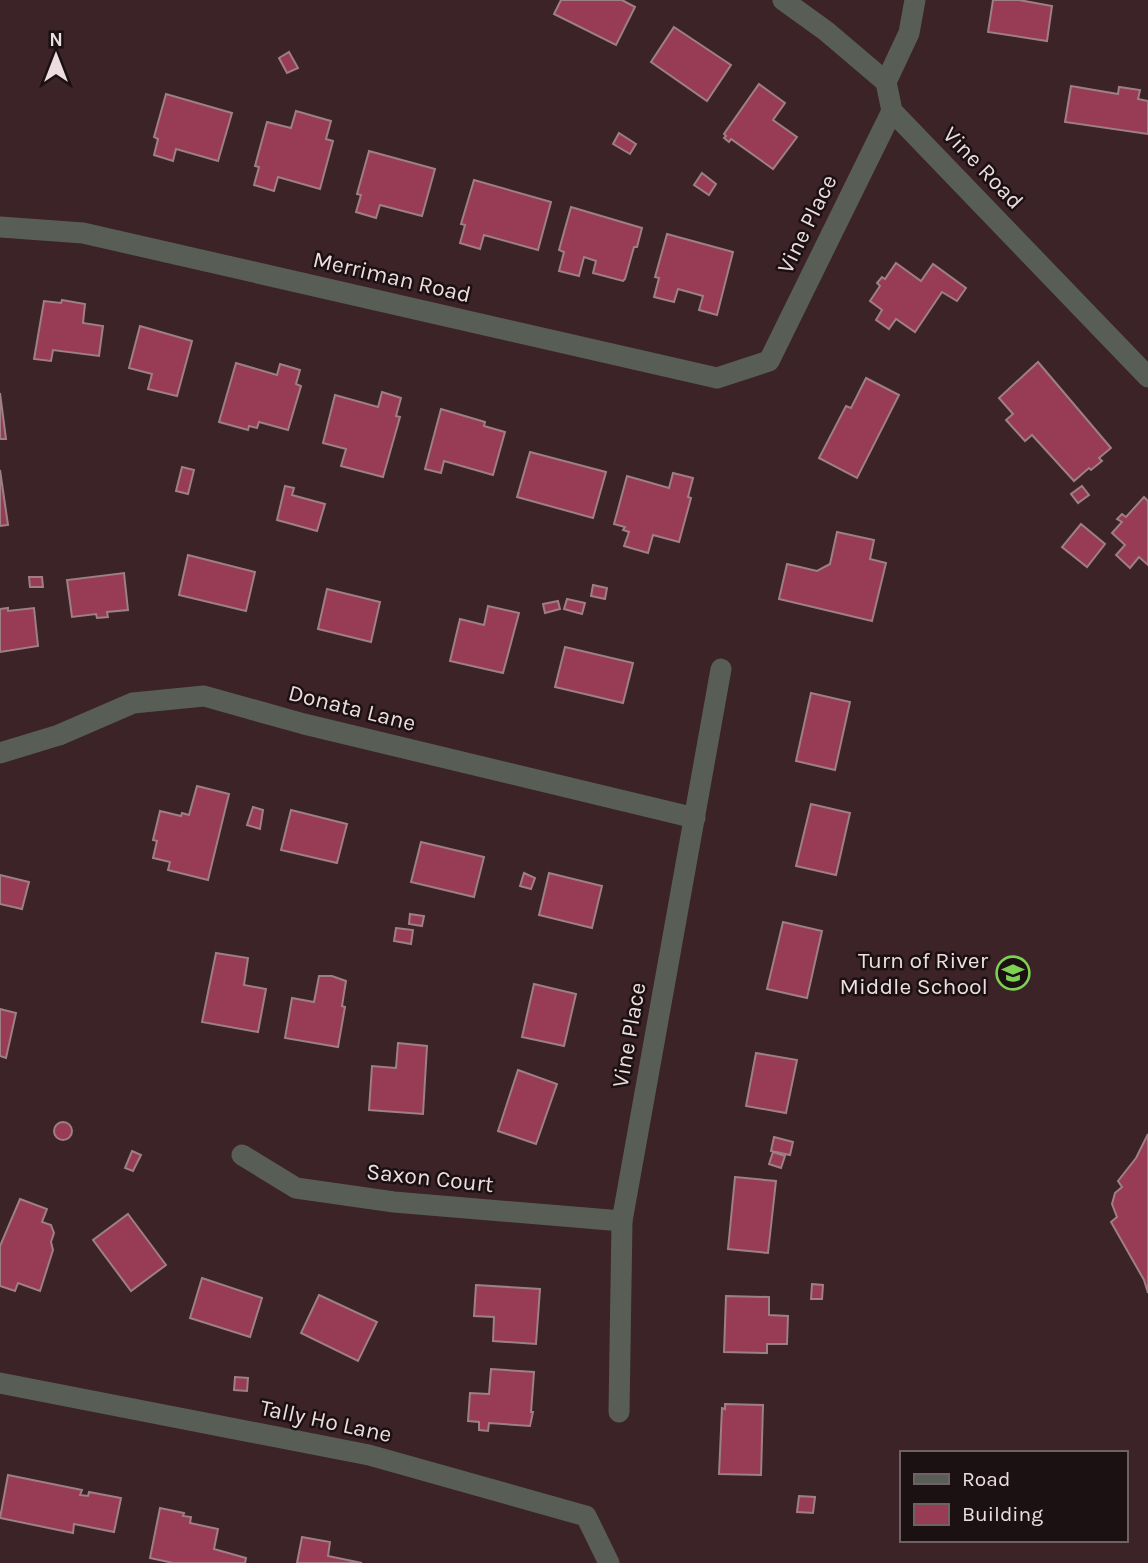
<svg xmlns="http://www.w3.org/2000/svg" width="1148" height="1563" font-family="Karla,sans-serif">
<rect width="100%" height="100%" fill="#3b2328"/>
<g fill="#983c56" stroke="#9d7f85" stroke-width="2">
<path d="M 561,0 L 622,0 L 635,7 L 616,45 L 554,14 Z"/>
<path d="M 993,0 L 1019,0 L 1052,6 L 1047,41 L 988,32 Z"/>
<path d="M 674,27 L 731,65 L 707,101 L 651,62 Z"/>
<path d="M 289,52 L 298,68 L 287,73 L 279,58 Z"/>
<path d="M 759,84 L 785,103 L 773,120 L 797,137 L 773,169 L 731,139 L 729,142 L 724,138 L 726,136 L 724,134 Z"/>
<path d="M 1071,86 L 1118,94 L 1119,87 L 1140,90 L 1138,99 L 1148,101 L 1148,134 L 1065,122 Z"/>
<path d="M 166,94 L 232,113 L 218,161 L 176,149 L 173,161 L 154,155 L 158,139 L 154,137 Z"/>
<path d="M 296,111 L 331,121 L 326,139 L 333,141 L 320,189 L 278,177 L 274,191 L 254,185 L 259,167 L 255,166 L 267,122 L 291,128 Z"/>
<path d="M 619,133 L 636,144 L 630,154 L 613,144 Z"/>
<path d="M 369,151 L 435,169 L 422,216 L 380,205 L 376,218 L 356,212 L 361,195 L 357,194 Z"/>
<path d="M 702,173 L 716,184 L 709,195 L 694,185 Z"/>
<path d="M 474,180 L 551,202 L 538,250 L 484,235 L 480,249 L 460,243 L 465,225 L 461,224 Z"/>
<path d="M 571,207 L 642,228 L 637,247 L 634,247 L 625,279 L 623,281 L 593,273 L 596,261 L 584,257 L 579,276 L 559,271 L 564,252 L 559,250 Z"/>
<path d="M 667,234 L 733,252 L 717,315 L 699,310 L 703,296 L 678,289 L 674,302 L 654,297 L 659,278 L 655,277 Z"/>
<path d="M 896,263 L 921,281 L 933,264 L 966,288 L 957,301 L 942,292 L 915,332 L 896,319 L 889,329 L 876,320 L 882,310 L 870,301 L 880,286 L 877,283 L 882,277 L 885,279 Z"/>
<path d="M 62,300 L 85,304 L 83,323 L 103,326 L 99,356 L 53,350 L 51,361 L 34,359 L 44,301 L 61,303 Z"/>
<path d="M 140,326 L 192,341 L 177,396 L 148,389 L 152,374 L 129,368 Z"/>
<path d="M 1038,362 L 1111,448 L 1099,458 L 1102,461 L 1091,470 L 1089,468 L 1074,481 L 1032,435 L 1025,441 L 1006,420 L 1013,414 L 999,398 Z"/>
<path d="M 236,363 L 277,375 L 280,364 L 300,370 L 296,384 L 301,386 L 288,430 L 259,422 L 257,428 L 249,426 L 248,430 L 219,422 Z"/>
<path d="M 866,378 L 899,395 L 857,478 L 819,458 L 846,406 L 851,408 Z"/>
<path d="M 382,392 L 401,398 L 396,416 L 400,417 L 383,477 L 341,466 L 346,449 L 323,443 L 335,395 L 378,407 Z"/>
<path d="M 0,393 L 6,439 L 0,439 Z"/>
<path d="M 441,409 L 485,422 L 484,426 L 505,432 L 493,475 L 444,461 L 441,473 L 425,469 Z"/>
<path d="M 530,452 L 606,472 L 593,518 L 517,497 Z"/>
<path d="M 182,467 L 194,470 L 188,494 L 176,491 Z"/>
<path d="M 0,470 L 8,525 L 0,526 Z"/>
<path d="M 673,473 L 693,478 L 688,497 L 691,498 L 679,542 L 653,535 L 648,553 L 624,546 L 629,532 L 623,530 L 625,527 L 614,524 L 627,476 L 669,488 Z"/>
<path d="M 285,486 L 294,488 L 292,495 L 325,504 L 317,531 L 277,520 Z"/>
<path d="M 1082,486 L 1089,495 L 1078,503 L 1071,494 Z"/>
<path d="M 1144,497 L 1148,501 L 1148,565 L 1139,557 L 1130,568 L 1116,555 L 1125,545 L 1112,533 L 1122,522 L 1117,519 L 1122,514 L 1126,517 Z"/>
<path d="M 1081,524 L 1105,544 L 1087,567 L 1062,547 Z"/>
<path d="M 837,532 L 874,540 L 870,559 L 886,563 L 872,621 L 779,599 L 787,564 L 817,571 L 830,564 Z"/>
<path d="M 188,555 L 255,572 L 246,611 L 179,595 Z"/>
<path d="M 124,573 L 128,610 L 107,612 L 108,617 L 97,618 L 96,614 L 72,617 L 67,580 Z"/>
<path d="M 29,577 L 42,577 L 43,587 L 30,587 Z"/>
<path d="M 593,585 L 607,588 L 605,599 L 591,596 Z"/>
<path d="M 327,589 L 380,602 L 371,642 L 318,629 Z"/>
<path d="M 567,599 L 585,603 L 582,614 L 564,609 Z"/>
<path d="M 558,601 L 560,609 L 545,613 L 543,604 Z"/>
<path d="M 488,606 L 519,613 L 503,673 L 450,661 L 460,619 L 484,625 Z"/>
<path d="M 8,608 L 8,611 L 34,608 L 38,646 L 0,652 L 0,609 Z"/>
<path d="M 565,647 L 633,663 L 623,703 L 555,687 Z"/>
<path d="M 811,693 L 850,702 L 835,770 L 796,761 Z"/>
<path d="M 197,786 L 229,794 L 208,880 L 168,870 L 170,862 L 153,858 L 157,841 L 153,840 L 160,811 L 181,816 L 182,813 L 189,815 Z"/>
<path d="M 811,804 L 850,813 L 836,875 L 796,866 Z"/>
<path d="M 253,807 L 263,810 L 260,829 L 247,825 Z"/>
<path d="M 291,810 L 347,824 L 337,863 L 281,850 Z"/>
<path d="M 421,842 L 484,857 L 474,897 L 411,882 Z"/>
<path d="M 524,873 L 535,878 L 531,889 L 520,886 Z"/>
<path d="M 549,873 L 602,886 L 592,928 L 539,915 Z"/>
<path d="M 0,875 L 29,882 L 22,909 L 0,904 Z"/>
<path d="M 410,914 L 424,916 L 422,926 L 409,924 Z"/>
<path d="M 783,922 L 822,931 L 807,998 L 767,989 Z"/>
<path d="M 396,928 L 413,930 L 411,944 L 394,941 Z"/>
<path d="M 216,953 L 248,958 L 244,985 L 266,989 L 258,1032 L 202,1022 Z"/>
<path d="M 319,976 L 332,976 L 346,981 L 342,1006 L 345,1007 L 338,1047 L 285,1038 L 292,998 L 314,1002 Z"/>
<path d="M 534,984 L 576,994 L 564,1046 L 522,1037 Z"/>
<path d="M 0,1009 L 16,1013 L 6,1058 L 0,1056 Z"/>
<path d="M 398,1043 L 427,1046 L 423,1114 L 369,1110 L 372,1066 L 396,1068 Z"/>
<path d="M 756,1053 L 797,1060 L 786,1113 L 746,1106 Z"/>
<path d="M 518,1070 L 557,1084 L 536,1144 L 498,1131 Z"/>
<circle cx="63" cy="1131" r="9"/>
<path d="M 1148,1134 L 1148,1293 L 1144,1280 L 1111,1222 L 1117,1217 L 1112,1204 L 1115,1193 L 1122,1187 L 1118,1181 L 1136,1158 Z"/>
<path d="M 774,1137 L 793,1142 L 790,1155 L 771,1151 Z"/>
<path d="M 132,1151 L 141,1155 L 133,1171 L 125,1168 Z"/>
<path d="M 773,1152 L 785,1156 L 781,1168 L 769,1164 Z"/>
<path d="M 735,1177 L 776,1181 L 768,1253 L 728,1249 Z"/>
<path d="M 20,1199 L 47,1209 L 42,1222 L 51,1225 L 54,1233 L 51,1242 L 53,1250 L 40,1291 L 18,1283 L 15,1291 L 0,1286 L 0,1246 Z"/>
<path d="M 128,1214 L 166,1265 L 131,1291 L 93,1240 Z"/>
<path d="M 202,1278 L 262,1298 L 250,1337 L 190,1318 Z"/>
<path d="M 812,1284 L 823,1285 L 822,1299 L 811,1299 Z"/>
<path d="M 476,1285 L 540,1289 L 536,1344 L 493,1341 L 494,1317 L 474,1316 Z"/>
<path d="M 319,1295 L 377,1322 L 358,1361 L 301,1333 Z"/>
<path d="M 726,1296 L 769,1297 L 769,1315 L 788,1316 L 787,1344 L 767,1344 L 767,1353 L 724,1352 Z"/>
<path d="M 491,1369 L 534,1372 L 531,1412 L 533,1412 L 530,1426 L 489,1423 L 488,1431 L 479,1430 L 479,1422 L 468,1421 L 470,1393 L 489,1394 Z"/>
<path d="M 235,1377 L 248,1378 L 247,1391 L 234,1390 Z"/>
<path d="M 725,1404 L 763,1405 L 761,1475 L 719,1474 L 722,1408 L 725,1409 Z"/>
<path d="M 8,1475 L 82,1490 L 80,1495 L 88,1496 L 89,1492 L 121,1498 L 114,1532 L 74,1524 L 73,1533 L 0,1518 Z"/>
<path d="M 799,1496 L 815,1497 L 813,1513 L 797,1512 Z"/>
<path d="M 160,1508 L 184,1513 L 183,1516 L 191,1517 L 190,1523 L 218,1529 L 214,1549 L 246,1558 L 245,1563 L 173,1563 L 150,1558 Z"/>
<path d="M 302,1537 L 330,1542 L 328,1556 L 362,1563 L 297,1563 Z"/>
</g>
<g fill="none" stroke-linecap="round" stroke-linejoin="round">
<g stroke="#585e55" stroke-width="21">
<path d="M 783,0 L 826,31 L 886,82 L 892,111 L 1148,377"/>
<path d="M 886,82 L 909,33 L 915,0"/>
<path d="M 0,227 L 83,233 L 717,378 L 769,361 L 892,111"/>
<path d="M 0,753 L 59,735 L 133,703 L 204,696 L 304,724 L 695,818"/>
<path d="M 242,1155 L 296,1188 L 394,1202 L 622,1221"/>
<path d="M 0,1383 L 369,1455 L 586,1516 L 609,1563"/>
<path d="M 619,1412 L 622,1221 L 721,669"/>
</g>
</g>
<defs>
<symbol id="school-ring" viewBox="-11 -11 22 22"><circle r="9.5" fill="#1b1012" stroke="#7ed153" stroke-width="1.5"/><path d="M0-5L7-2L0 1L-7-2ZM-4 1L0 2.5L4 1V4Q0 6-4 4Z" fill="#7ed153"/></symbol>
</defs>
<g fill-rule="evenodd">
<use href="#school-ring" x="994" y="954" width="38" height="38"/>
</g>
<g text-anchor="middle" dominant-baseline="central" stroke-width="5" stroke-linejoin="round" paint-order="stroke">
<g font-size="23" fill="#eddde0" stroke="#1b1012">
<text transform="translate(983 168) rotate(46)">Vine Road</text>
<text transform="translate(807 224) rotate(-64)">Vine Place</text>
<text transform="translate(392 277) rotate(13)">Merriman Road</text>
<text transform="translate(352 708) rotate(14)">Donata Lane</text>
<text transform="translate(629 1035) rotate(-80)">Vine Place</text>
<text transform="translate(430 1178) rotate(6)">Saxon Court</text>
<text transform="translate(326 1421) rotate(12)">Tally Ho Lane</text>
</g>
<g font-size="23" fill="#eddde0" stroke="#1b1012" text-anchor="end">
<text x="988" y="960">Turn of River<tspan x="988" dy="26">Middle School</tspan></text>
</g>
</g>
<rect x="900" y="1451" width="228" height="91" fill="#1b1012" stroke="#6f6264" stroke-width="2"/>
<rect x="914" y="1474" width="35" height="10" fill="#585e55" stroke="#6f6264" stroke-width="2"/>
<text x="962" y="1486" font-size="21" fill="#eddde0">Road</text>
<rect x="914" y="1504" width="35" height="21" fill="#983c56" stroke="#6f6264" stroke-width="2"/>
<text x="962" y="1521" font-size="21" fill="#eddde0">Building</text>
<g transform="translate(56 56)" stroke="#1b1012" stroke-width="5" paint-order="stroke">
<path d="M0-5L12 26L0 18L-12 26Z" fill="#eddde0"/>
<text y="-10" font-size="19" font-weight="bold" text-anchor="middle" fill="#eddde0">N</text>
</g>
</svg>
